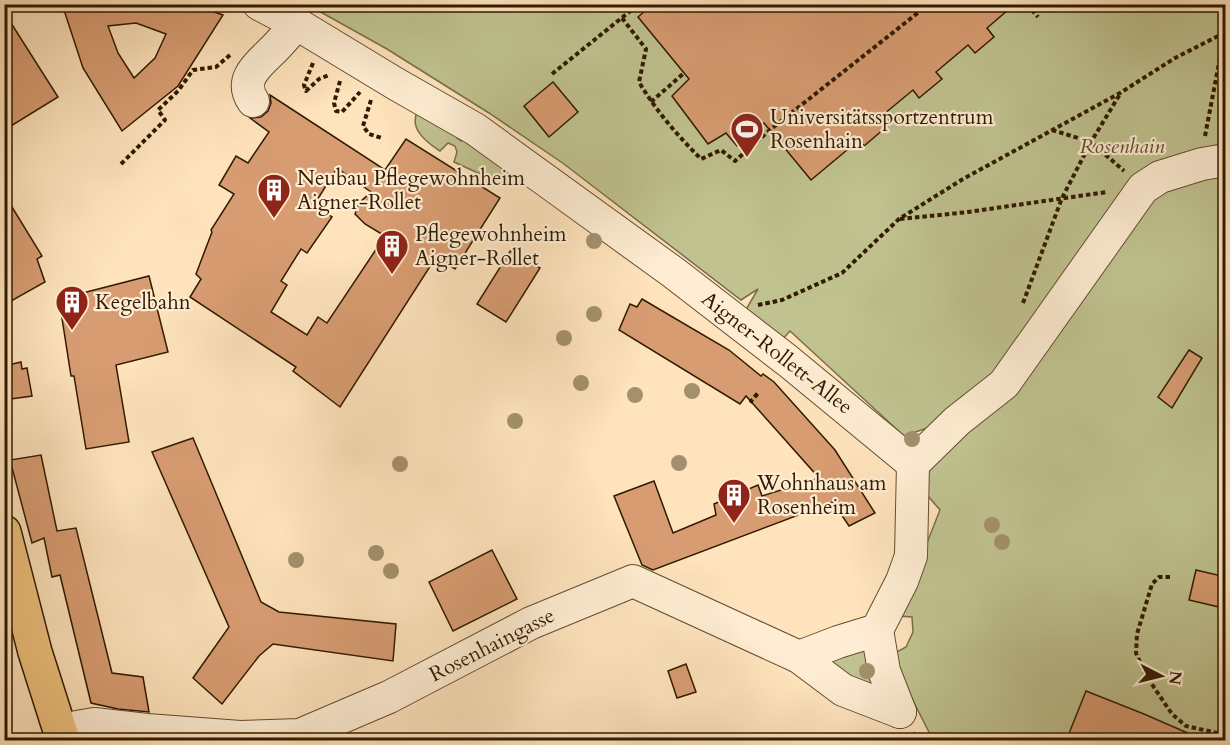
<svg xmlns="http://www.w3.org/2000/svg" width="1230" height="745" font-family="Cardo,serif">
<rect width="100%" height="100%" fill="#fee3bc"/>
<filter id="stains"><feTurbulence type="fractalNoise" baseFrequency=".00333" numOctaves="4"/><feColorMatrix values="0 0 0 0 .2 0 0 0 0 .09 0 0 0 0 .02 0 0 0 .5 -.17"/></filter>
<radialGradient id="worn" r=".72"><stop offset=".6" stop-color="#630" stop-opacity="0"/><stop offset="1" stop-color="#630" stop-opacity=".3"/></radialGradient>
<g fill="#c0c390" stroke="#786e48" stroke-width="1.5">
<path d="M 308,5 L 1225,5 L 1225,740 L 933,740 L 900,675 L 893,654 L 906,647 L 913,632 L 912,617 L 898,616 L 940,510 L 921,488 L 936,425 L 904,436 L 790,331 L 781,341 L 744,313 L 758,289 L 741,300 L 564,164 L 489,113 L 387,49 Z"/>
<path d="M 418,110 L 461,129 L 457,138 L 461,141 L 466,137 L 516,171 L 504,178 L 478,173 L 454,162 L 457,152 L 455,146 L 448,143 L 440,151 C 426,142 408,128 418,110 Z"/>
<path d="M 863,647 L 874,682 L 868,688 L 823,662 Z"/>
</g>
<g fill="#d89c72" stroke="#301a01" stroke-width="1.5" fill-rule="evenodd">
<path d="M 62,4 L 191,4 L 223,15 L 178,86 L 122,131 L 83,68 ZM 136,23 L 166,34 L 155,58 L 134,78 L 118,53 L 108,26 Z"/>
<path d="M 653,4 L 1015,4 L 987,28 L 994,37 L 975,53 L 968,45 L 936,72 L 942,79 L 919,98 L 913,90 L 884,114 L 891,123 L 864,146 L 859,140 L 811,180 L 764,123 L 737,146 L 726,133 L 708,144 L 672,96 L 689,79 L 638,17 Z"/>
<path d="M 4,12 L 58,97 L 11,126 L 4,116 Z"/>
<path d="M 553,82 L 578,112 L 549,137 L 524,106 Z"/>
<path d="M 270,95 L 385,170 L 406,139 L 500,198 L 455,269 L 436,257 L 340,407 L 293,371 L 296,367 L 190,297 L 201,279 L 196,274 L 212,232 L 211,230 L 234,194 L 219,185 L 236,156 L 248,163 L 269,132 L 250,118 L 261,117 L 268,111 L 271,103 ZM 337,168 L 371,192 L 359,203 L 355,214 L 365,224 L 385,236 L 327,323 L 318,317 L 307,335 L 271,312 L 287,285 L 281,281 L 301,249 L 307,253 L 332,217 L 314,205 Z"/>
<path d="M 4,194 L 42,256 L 37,259 L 45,282 L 4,305 Z"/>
<path d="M 511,250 L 540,268 L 506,322 L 477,304 Z"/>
<path d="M 149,276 L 168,352 L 116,365 L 129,442 L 86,449 L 74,376 L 71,376 L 59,299 Z"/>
<path d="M 642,299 L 729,350 L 761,376 L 763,374 L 774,382 L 835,450 L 875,513 L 849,526 L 833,502 L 653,570 L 642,565 L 614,496 L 654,481 L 673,533 L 716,515 L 714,504 L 758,485 L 762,496 L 819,478 L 746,396 L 740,404 L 619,330 L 630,304 L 637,307 Z"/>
<path d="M 1189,350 L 1202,358 L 1172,408 L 1158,397 Z"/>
<path d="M 21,362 L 22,369 L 27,368 L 32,396 L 4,400 L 4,366 Z"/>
<path d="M 193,438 L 261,602 L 279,612 L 396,624 L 393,661 L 273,644 L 259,656 L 222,704 L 193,678 L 229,627 L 152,452 Z"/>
<path d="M 41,455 L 57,531 L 76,528 L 112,673 L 143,677 L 149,712 L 118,709 L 91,703 L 60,575 L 52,577 L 44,538 L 32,543 L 10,460 Z"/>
<path d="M 492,550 L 517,599 L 453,631 L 429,582 Z"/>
<path d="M 1196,570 L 1226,577 L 1226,583 L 1219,607 L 1189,600 Z"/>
<path d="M 686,664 L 696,692 L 677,698 L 668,671 Z"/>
<path d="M 1086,691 L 1144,714 L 1206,741 L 1066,741 Z"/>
</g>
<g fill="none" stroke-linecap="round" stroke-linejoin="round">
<defs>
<g id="minor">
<path d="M 259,4 L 297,24 L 396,84 L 475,129 L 674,273 L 788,361 L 913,464"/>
<path d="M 253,101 C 238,79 259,64 274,49 C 282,41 289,32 297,24"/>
<path d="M 913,464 L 957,421 L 1004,384 L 1143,188 L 1160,177 L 1202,164 L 1226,160"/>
<path d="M 877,630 L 884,671 L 900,712"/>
<path d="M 799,657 L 838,642 L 877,630 L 902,581 L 911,556 L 913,464"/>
<path d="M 60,730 L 94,724 L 147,730 L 240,737 L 300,735 L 389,697 L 531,623 L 633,581 L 799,657 L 843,690 L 900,712"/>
</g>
<path id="major" d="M 4,532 L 35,652 L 63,740"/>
</defs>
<use href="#minor" stroke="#644c30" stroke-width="34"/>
<use href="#major" stroke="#301a01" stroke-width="36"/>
<g stroke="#301a01" stroke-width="4" stroke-dasharray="4.5 3" stroke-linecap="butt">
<path d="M 651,4 L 652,6"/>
<path d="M 1027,4 L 1038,17"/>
<path d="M 622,18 L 646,49 L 639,82 C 656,111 678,136 701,159 L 721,150 L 735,161 L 771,129 L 929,4"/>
<path d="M 313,63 L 304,85 L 306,91 L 319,79 L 329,75"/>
<path d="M 552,74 L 639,4"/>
<path d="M 340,81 L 334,103 L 336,111 L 342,112 L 360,92"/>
<path d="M 371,100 L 363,126 L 369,134 L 382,138"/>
<path d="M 651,102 L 684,73"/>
<path d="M 1052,130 L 1091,142 L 1124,171"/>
<path d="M 1205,136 L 1225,32"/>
<path d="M 121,164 L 165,120 L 158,110 L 178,91 L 193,70 L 216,67 L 230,55"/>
<path d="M 900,219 L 968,212 L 1107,192"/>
<path d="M 1023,303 L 1062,198 L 1091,142 L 1120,94"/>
<path d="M 758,305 L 782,300 L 842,273 L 899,219 L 963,179 L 1120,93 L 1175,58 L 1226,32"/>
<path d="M 753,402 L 751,401 L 759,392"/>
<path d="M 1170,577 L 1159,577 L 1152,584 L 1137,634 L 1136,653 L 1145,674 L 1172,714 L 1186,726 L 1226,735"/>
<path d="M 913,733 L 918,740"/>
</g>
<use href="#minor" stroke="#feedd3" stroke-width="32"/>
<use href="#major" stroke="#efc27e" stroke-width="33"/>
</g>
<g fill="#a4906d">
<circle cx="594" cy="241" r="8"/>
<circle cx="594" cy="314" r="8"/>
<circle cx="564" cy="338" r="8"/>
<circle cx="581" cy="383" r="8"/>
<circle cx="692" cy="391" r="8"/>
<circle cx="635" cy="395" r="8"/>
<circle cx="515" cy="421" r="8"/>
<circle cx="912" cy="439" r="8"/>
<circle cx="679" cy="463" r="8"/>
<circle cx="400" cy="464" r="8"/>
<circle cx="992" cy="525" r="8"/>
<circle cx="1002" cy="542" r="8"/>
<circle cx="376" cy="553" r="8"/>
<circle cx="296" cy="560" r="8"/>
<circle cx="391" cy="571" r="8"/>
<circle cx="867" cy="671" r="8"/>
</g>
<defs>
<symbol id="stadium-pin" viewBox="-11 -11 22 30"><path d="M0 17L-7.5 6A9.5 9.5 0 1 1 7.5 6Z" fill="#8f2418" stroke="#feedd3"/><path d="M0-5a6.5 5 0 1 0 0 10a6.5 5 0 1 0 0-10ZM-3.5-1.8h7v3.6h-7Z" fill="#fff"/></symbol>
<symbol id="building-pin" viewBox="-11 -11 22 30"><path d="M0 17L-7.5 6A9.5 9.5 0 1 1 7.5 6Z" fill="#8f2418" stroke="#feedd3"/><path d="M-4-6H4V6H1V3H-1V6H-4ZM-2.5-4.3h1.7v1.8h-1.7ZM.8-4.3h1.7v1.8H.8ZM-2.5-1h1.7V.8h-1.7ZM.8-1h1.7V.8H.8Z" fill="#fff"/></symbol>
</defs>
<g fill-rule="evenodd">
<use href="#stadium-pin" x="728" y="110" width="38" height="52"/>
<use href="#building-pin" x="255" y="171" width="38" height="52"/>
<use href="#building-pin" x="373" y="227" width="38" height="52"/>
<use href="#building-pin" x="53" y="283" width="38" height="52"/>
<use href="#building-pin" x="715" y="476" width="38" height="52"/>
</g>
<g text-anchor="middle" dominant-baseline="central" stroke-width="4.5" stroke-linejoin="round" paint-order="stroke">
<g font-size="21" fill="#301a01" stroke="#feedd3" text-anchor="start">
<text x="770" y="117">Universitätssportzentrum<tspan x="770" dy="24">Rosenhain</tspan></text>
<text x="297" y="178">Neubau Pflegewohnheim<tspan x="297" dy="24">Aigner-Rollet</tspan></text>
<text x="415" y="234">Pflegewohnheim<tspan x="415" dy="24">Aigner-Rollet</tspan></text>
<text x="95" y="302">Kegelbahn</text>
<text x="757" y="483">Wohnhaus am<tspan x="757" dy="24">Rosenheim</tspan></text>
</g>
<g font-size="21" font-style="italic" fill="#5b4d2c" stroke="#feedd3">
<text x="1122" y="146">Rosenhain</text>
</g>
<g font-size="21" fill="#301a01" stroke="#feedd3">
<text transform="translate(777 353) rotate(38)">Aigner-Rollett-Allee</text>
<text transform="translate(492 645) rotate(-27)">Rosenhaingasse</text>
</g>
</g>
<rect width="1230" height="745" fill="none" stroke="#fee3bc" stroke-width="24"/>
<rect x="6" y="6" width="1218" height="733" fill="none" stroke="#301a01" stroke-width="3"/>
<rect x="12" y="12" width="1206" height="721" fill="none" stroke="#301a01" stroke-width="1.5"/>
<g transform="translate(1161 676) rotate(97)" stroke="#feedd3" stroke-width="4.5" paint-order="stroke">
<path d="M0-4.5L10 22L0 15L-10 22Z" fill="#301a01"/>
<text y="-9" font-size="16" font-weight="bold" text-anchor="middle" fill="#301a01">N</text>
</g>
<rect width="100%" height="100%" filter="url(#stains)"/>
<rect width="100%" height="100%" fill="url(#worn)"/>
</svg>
